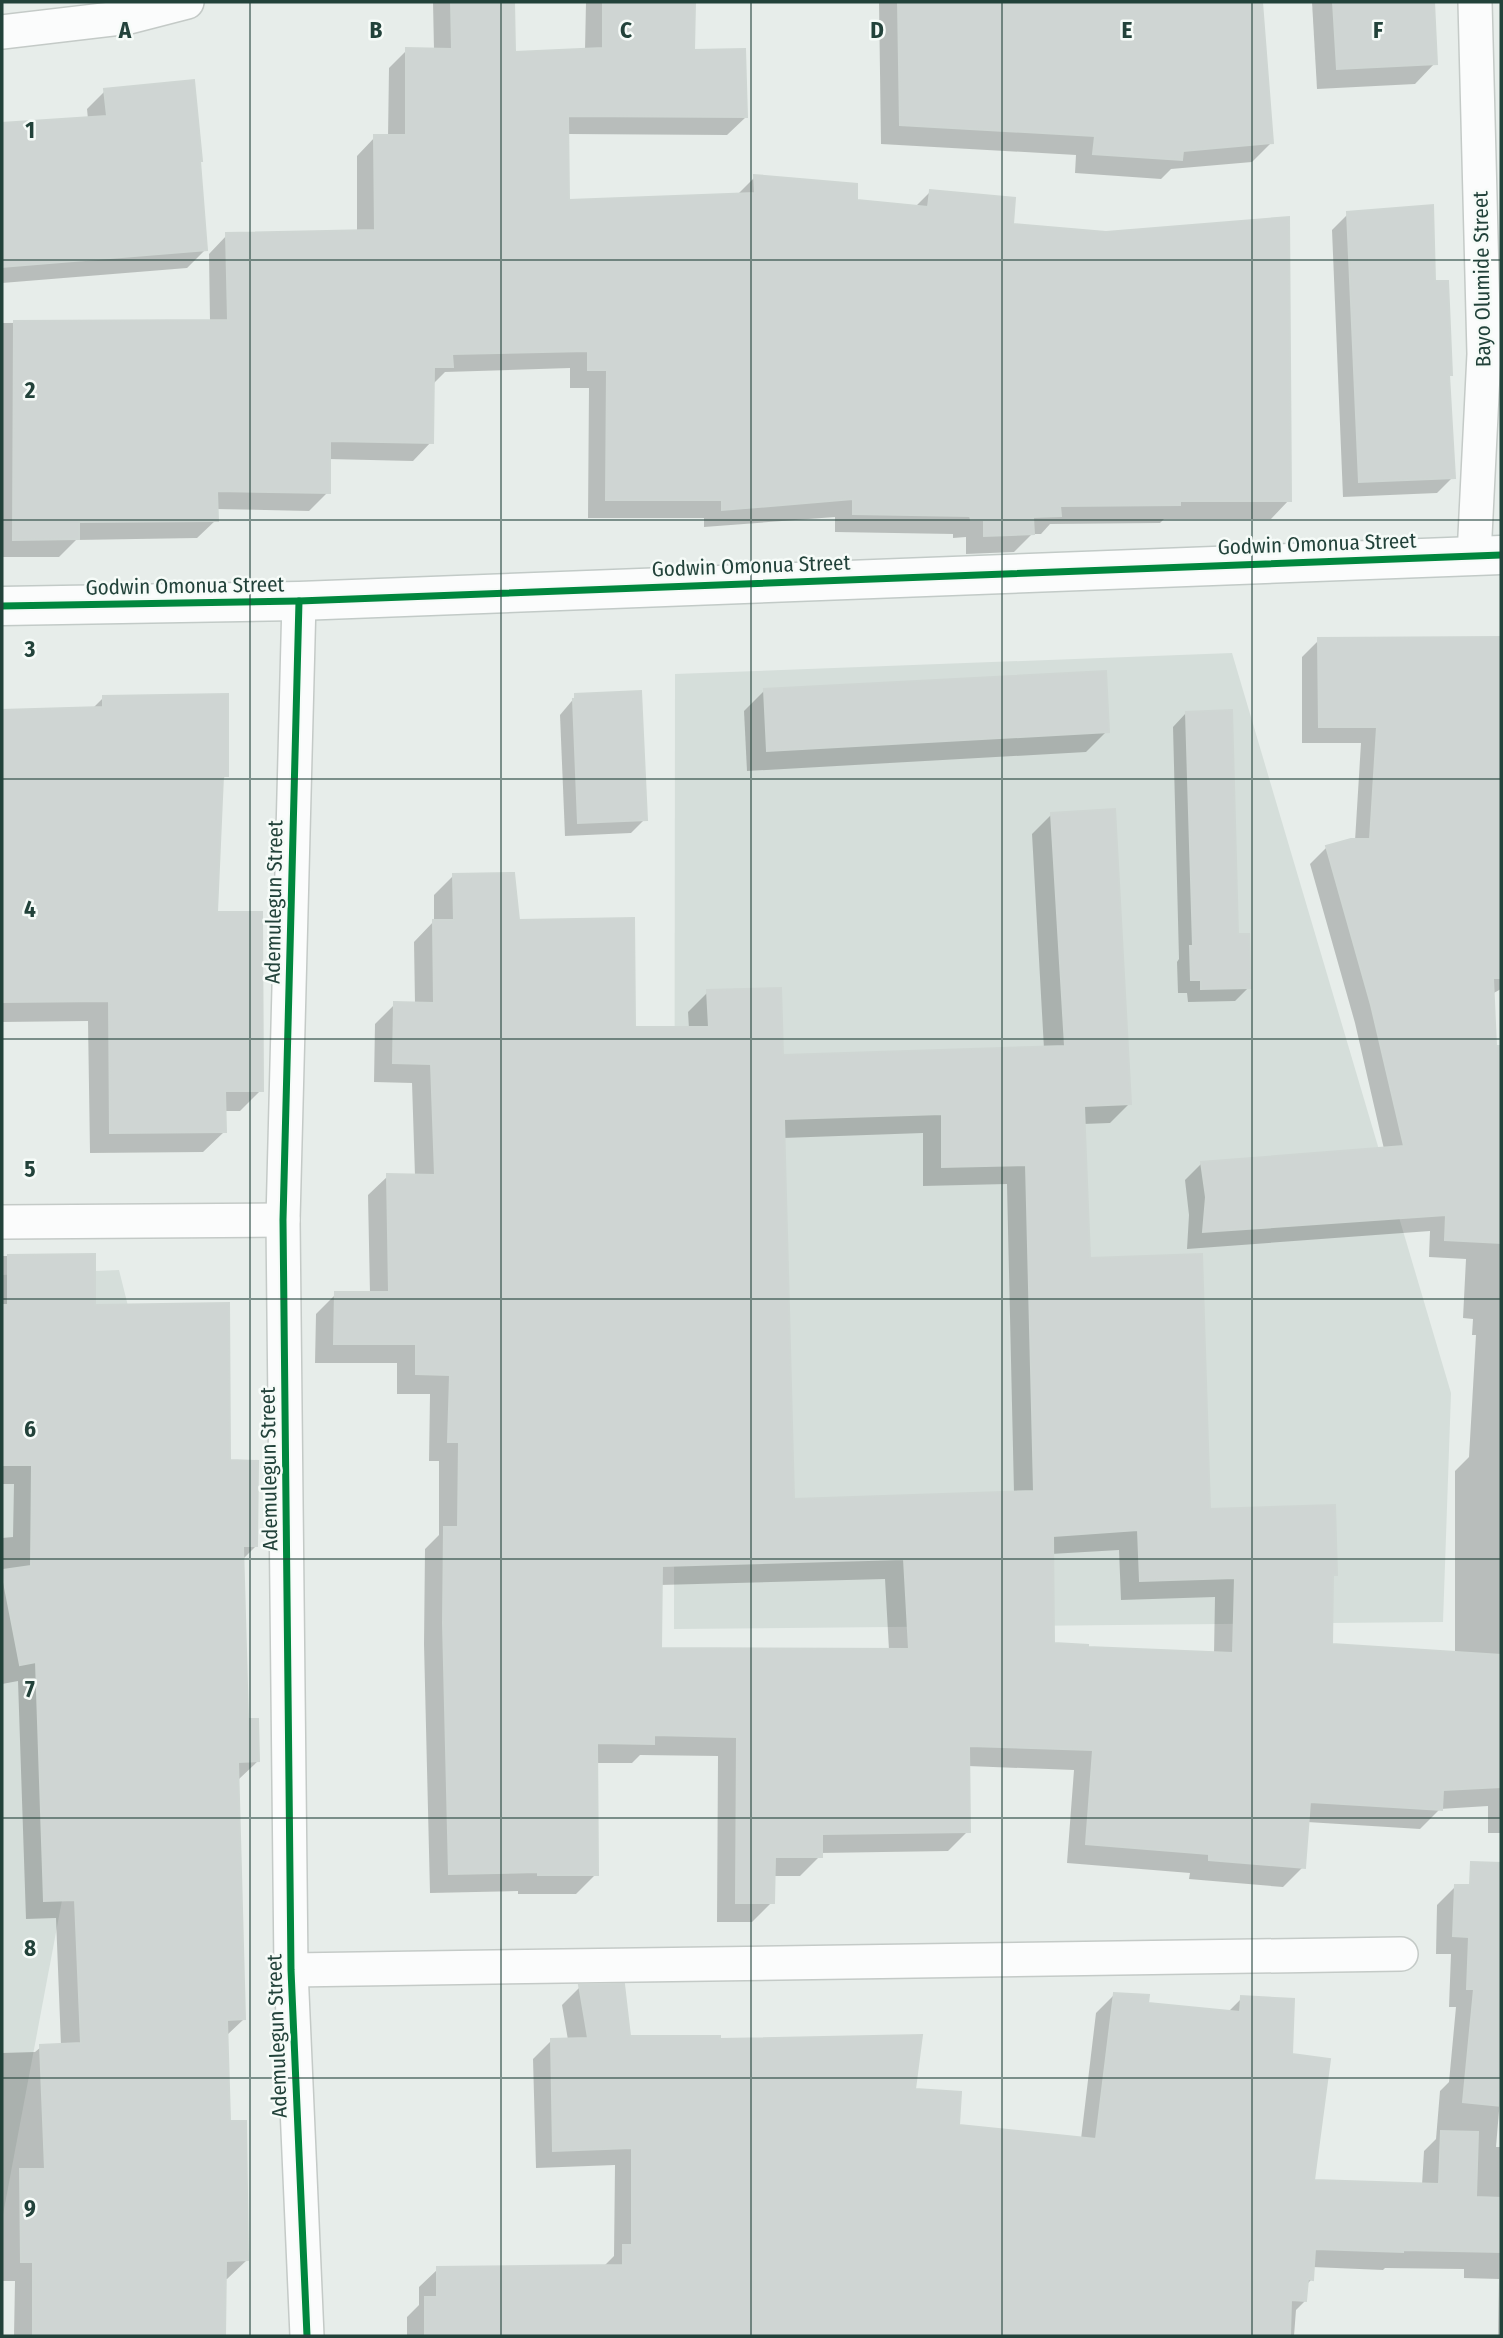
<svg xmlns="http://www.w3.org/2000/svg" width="1503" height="2338" font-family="'Fira Sans Condensed',sans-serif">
<rect width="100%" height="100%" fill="#e7edea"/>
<g fill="#d5deda">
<path d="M 1232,653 L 1451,1393 L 1443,1622 L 674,1629 L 675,674 Z"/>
<path d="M 119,1270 L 154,1410 L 2,2220 L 2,1275 Z"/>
</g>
<g fill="#0003" fill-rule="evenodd">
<path d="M 433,2 L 513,2 L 514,54 L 585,50 L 586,2 L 693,2 L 692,52 L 746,117 L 727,135 L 567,134 L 568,202 L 736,196 L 755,177 L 855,202 L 915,207 L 930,192 L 1011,225 L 1289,500 L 1271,519 L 1164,519 L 1160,523 L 1050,524 L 1041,534 L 1032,534 L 1014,552 L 966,554 L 966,537 L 953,538 L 953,534 L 835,532 L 835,517 L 704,527 L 704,518 L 588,518 L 589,388 L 570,388 L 570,368 L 445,372 L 432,385 L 431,442 L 413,461 L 328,459 L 328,492 L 309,511 L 216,509 L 216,520 L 197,538 L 76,540 L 59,557 L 2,557 L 2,323 L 210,322 L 209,254 L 227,235 L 357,232 L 357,156 L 375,137 L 388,137 L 389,68 L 407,50 L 434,50 Z"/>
<path d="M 879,2 L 1260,2 L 1272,142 L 1252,162 L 1171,169 L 1161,179 L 1075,173 L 1076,155 L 881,144 Z"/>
<path d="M 1312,2 L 1432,2 L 1435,63 L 1415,84 L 1317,89 Z"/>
<path d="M 105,91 L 198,162 L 205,250 L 187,268 L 2,283 L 2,125 L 88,119 L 87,109 Z"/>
<path d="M 1348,214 L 1433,283 L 1450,374 L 1448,377 L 1453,477 L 1437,493 L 1343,497 L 1332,230 Z"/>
<path d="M 1501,639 L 1501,989 L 1492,994 L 1495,1047 L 1501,1048 L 1501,1833 L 1488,1833 L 1488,1806 L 1440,1809 L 1420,1829 L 1307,1822 L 1303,1867 L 1283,1887 L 1189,1879 L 1190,1873 L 1067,1863 L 1074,1770 L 968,1766 L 968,1831 L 948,1851 L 820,1853 L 820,1856 L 800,1876 L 773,1876 L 772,1902 L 752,1922 L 717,1922 L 718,1756 L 640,1755 L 632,1763 L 595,1763 L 596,1874 L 576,1894 L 518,1894 L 518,1891 L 430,1893 L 424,1644 L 425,1549 L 439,1535 L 439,1461 L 429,1461 L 430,1394 L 397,1394 L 397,1363 L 315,1363 L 316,1314 L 336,1294 L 370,1294 L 368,1195 L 388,1176 L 415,1176 L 412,1083 L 374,1082 L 375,1024 L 395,1004 L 415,1004 L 414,942 L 434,921 L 434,895 L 454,875 L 517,921 L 633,1029 L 689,1029 L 688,1012 L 708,992 L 781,1057 L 1044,1049 L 1032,834 L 1052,814 L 1130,1103 L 1110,1123 L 1083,1124 L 1088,1260 L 1209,1511 L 1335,1574 L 1331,1578 L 1330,1646 L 1455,1654 L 1455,1471 L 1469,1457 L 1476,1335 L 1472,1335 L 1473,1319 L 1463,1318 L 1466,1259 L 1429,1257 L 1430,1231 L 1187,1249 L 1189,1215 L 1185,1180 L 1202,1163 L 1384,1149 L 1355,1023 L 1310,864 L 1327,847 L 1355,841 L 1361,743 L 1302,743 L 1302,657 L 1319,640 ZM 923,1133 L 923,1186 L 1007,1184 L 1014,1493 L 793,1500 L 783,1138 ZM 1119,1550 L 1121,1600 L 1215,1597 L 1214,1654 L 1086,1649 L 1052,1645 L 1051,1554 ZM 885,1579 L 889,1650 L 660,1649 L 660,1585 Z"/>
<path d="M 764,691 L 1107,731 L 1086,752 L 747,771 L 744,711 Z"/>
<path d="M 576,696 L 645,819 L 631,833 L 565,836 L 560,715 Z"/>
<path d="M 104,697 L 227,775 L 221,780 L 215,914 L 261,1090 L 240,1111 L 224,1111 L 224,1132 L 203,1152 L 90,1153 L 88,1021 L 2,1022 L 2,712 L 92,709 Z"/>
<path d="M 1186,713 L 1249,987 L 1235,1001 L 1188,1002 L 1187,993 L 1178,993 L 1177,962 L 1179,959 L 1173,727 Z"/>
<path d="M 2,1256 L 93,1256 L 93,1306 L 229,1462 L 256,1546 L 242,1560 L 246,1721 L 258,1761 L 238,1780 L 244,2019 L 226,2036 L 228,2123 L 247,2260 L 227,2279 L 224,2279 L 224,2336 L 14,2336 L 15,2281 L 3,2281 L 2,2053 L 35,2052 L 41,2047 L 61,2046 L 56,1918 L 26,1919 L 18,1681 L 2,1684 L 2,1538 L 13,1537 L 14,1484 L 2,1484 Z"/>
<path d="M 1456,1886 L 1501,1888 L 1501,2087 L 1496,2147 L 1501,2147 L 1501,2336 L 1498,2336 L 1499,2279 L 1464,2278 L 1464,2269 L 1385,2268 L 1383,2270 L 1312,2267 L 1312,2279 L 1306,2285 L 1305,2301 L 1296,2310 L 1294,2336 L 407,2336 L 407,2317 L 419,2305 L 419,2287 L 438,2269 L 605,2265 L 614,2256 L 615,2165 L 536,2168 L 533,2059 L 552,2040 L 568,2040 L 562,2005 L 580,1987 L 629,2038 L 718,2041 L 913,2091 L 957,2127 L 1081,2139 L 1096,2013 L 1114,1995 L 1146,2005 L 1227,2013 L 1242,1998 L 1290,2055 L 1312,2181 L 1422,2185 L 1424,2151 L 1436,2139 L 1440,2091 L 1449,2082 L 1456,2007 L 1449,2007 L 1451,1954 L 1436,1954 L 1437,1905 Z"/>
</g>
<g fill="#cfd5d3" stroke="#cfd6d3" stroke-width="2" fill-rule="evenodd">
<path d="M 451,2 L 514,2 L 515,52 L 603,48 L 603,2 L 695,2 L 694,50 L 745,49 L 747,117 L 568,116 L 569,200 L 755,193 L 754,175 L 857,184 L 857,200 L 928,207 L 930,190 L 1015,198 L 1013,224 L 1106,232 L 1289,217 L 1291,501 L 1180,501 L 1180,505 L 1060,506 L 1061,516 L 1033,517 L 1034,534 L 984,536 L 984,520 L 971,520 L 970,516 L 853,514 L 853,499 L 722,510 L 722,500 L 606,500 L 607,370 L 588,370 L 588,351 L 452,354 L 453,367 L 434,367 L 433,443 L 330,441 L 330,493 L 217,491 L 218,521 L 79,522 L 79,539 L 13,540 L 14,321 L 228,320 L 226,233 L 375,230 L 374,135 L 406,135 L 406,48 L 452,49 Z"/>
<path d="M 898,2 L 1262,2 L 1273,143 L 1183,151 L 1182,160 L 1093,154 L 1095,136 L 900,125 Z"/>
<path d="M 1333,2 L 1434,2 L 1437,64 L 1337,69 Z"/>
<path d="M 194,80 L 202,161 L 200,161 L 207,250 L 2,267 L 2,123 L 107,116 L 104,89 Z"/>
<path d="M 1433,205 L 1435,281 L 1448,281 L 1452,375 L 1449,375 L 1455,478 L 1359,482 L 1347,212 Z"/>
<path d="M 1501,637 L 1501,978 L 1493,978 L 1496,1046 L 1501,1046 L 1501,1243 L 1445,1240 L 1446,1215 L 1203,1232 L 1206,1197 L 1201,1162 L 1404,1146 L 1371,1005 L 1326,846 L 1351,839 L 1370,839 L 1377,727 L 1319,727 L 1318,638 Z"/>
<path d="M 1106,671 L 1109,732 L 767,751 L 764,689 Z"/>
<path d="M 641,691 L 647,820 L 578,823 L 573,699 L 575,699 L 575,694 Z"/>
<path d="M 228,694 L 228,776 L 223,776 L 217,912 L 262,912 L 263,1091 L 225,1091 L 226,1132 L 110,1133 L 109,1001 L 2,1002 L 2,710 L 103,707 L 103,696 Z"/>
<path d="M 1232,710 L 1238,934 L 1249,934 L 1251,988 L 1201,989 L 1201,980 L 1191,980 L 1190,946 L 1193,946 L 1186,712 Z"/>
<path d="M 1115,809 L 1131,1104 L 1084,1106 L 1090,1258 L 1202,1254 L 1210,1509 L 1335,1505 L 1337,1575 L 1333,1575 L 1332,1644 L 1501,1655 L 1501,1787 L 1443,1790 L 1442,1810 L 1310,1802 L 1305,1868 L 1209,1860 L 1209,1854 L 1086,1844 L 1093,1750 L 969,1746 L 970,1832 L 822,1834 L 822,1857 L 775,1857 L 774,1903 L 736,1903 L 737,1737 L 654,1735 L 654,1744 L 597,1743 L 598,1875 L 538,1875 L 538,1872 L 449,1874 L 443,1623 L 444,1527 L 458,1527 L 459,1442 L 448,1442 L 450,1375 L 416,1374 L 416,1344 L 334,1344 L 335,1292 L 389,1292 L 387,1174 L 435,1175 L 431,1064 L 393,1063 L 394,1002 L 434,1003 L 433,920 L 454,920 L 453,874 L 514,873 L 519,920 L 634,918 L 635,1027 L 709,1027 L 707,990 L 781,988 L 783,1055 L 1065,1046 L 1051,813 ZM 942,1114 L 942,1167 L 1026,1165 L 1034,1491 L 794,1499 L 784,1119 ZM 1138,1530 L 1140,1581 L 1235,1578 L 1233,1653 L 1088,1647 L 1088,1645 L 1054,1643 L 1053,1536 ZM 904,1559 L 909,1649 L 661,1648 L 662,1566 Z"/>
<path d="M 95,1254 L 95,1305 L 229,1303 L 230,1460 L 258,1461 L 257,1546 L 243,1546 L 248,1719 L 258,1719 L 259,1761 L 238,1762 L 245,2019 L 227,2020 L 230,2121 L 246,2121 L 248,2260 L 226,2261 L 225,2336 L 33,2336 L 33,2262 L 21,2262 L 20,2169 L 45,2169 L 40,2045 L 81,2043 L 75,1900 L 44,1901 L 36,1662 L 20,1665 L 2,1572 L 2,1570 L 31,1566 L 32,1465 L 2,1465 L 2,1305 L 8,1305 L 8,1255 Z"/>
<path d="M 1471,1862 L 1501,1863 L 1501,2106 L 1463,2102 L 1474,1989 L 1467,1989 L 1469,1937 L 1453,1936 L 1455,1885 L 1470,1885 Z"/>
<path d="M 624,1984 L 630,2036 L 720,2036 L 720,2039 L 922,2035 L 915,2089 L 961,2092 L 959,2125 L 1096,2139 L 1114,1993 L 1149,1995 L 1148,2003 L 1240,2012 L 1241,1996 L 1294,1999 L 1292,2054 L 1330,2059 L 1314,2180 L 1439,2184 L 1441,2131 L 1478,2132 L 1476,2197 L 1501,2198 L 1501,2252 L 1403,2250 L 1403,2252 L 1315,2249 L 1313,2280 L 1308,2279 L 1306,2301 L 1291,2300 L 1290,2336 L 425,2336 L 425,2297 L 437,2297 L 437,2267 L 623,2265 L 623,2245 L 632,2245 L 632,2148 L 553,2151 L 551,2039 L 588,2038 L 579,1985 Z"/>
</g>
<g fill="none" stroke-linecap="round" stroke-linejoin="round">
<defs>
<g id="street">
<path d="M 2,32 L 129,17 L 187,2"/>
<path d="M 1474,556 L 1484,354 L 1475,2"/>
<path d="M 299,601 L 283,1220 L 291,1970 L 307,2336"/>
<path d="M 2,1222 L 283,1220"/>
<path d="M 291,1970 L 1401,1954"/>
</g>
<path id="secondary" d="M 2,606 L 299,601 L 1501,555"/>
</defs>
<use href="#street" stroke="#c4cac7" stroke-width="36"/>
<use href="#secondary" stroke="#c2cac7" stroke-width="41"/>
<use href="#street" stroke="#fbfcfc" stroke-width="33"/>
<use href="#secondary" stroke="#fbfcfc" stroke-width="38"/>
<defs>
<g id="cycleway">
<path d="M 299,601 L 283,1220 L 291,1970 L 307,2336"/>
<path d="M 2,606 L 299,601 L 1501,555"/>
</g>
</defs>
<use href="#cycleway" stroke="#f6fbf8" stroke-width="11"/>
<use href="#cycleway" stroke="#00873e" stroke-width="7"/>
</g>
<path fill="none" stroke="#22423a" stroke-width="2" stroke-opacity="0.55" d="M 250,2 L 250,2336M 501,2 L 501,2336M 751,2 L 751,2336M 1002,2 L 1002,2336M 1252,2 L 1252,2336M 2,260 L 1501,260M 2,520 L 1501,520M 2,779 L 1501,779M 2,1039 L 1501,1039M 2,1299 L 1501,1299M 2,1559 L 1501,1559M 2,1818 L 1501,1818M 2,2078 L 1501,2078"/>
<g text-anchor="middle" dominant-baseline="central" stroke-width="5" stroke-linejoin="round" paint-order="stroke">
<g font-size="21" fill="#22423a" stroke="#f6fbf8">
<text transform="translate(1482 279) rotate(-91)">Bayo Olumide Street</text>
<text transform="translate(1317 544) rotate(-2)">Godwin Omonua Street</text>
<text transform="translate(751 566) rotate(-2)">Godwin Omonua Street</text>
<text transform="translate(185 586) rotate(-1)">Godwin Omonua Street</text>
<text transform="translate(274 902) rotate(-89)">Ademulegun Street</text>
<text transform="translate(269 1469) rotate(-91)">Ademulegun Street</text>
<text transform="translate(277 2036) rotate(-92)">Ademulegun Street</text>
</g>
</g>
<g font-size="23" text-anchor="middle" font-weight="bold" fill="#22423a" stroke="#f6fbf8" stroke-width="5" stroke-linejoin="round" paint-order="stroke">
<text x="125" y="38">A</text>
<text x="376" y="38">B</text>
<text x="626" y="38">C</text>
<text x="877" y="38">D</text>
<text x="1127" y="38">E</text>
<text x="1378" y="38">F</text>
<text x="30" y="138">1</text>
<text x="30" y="398">2</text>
<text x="30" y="657">3</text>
<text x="30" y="917">4</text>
<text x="30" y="1177">5</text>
<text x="30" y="1437">6</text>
<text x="30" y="1697">7</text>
<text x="30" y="1956">8</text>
<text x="30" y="2216">9</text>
</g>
<rect width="1503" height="2338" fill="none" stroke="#22423a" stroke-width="7"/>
</svg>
